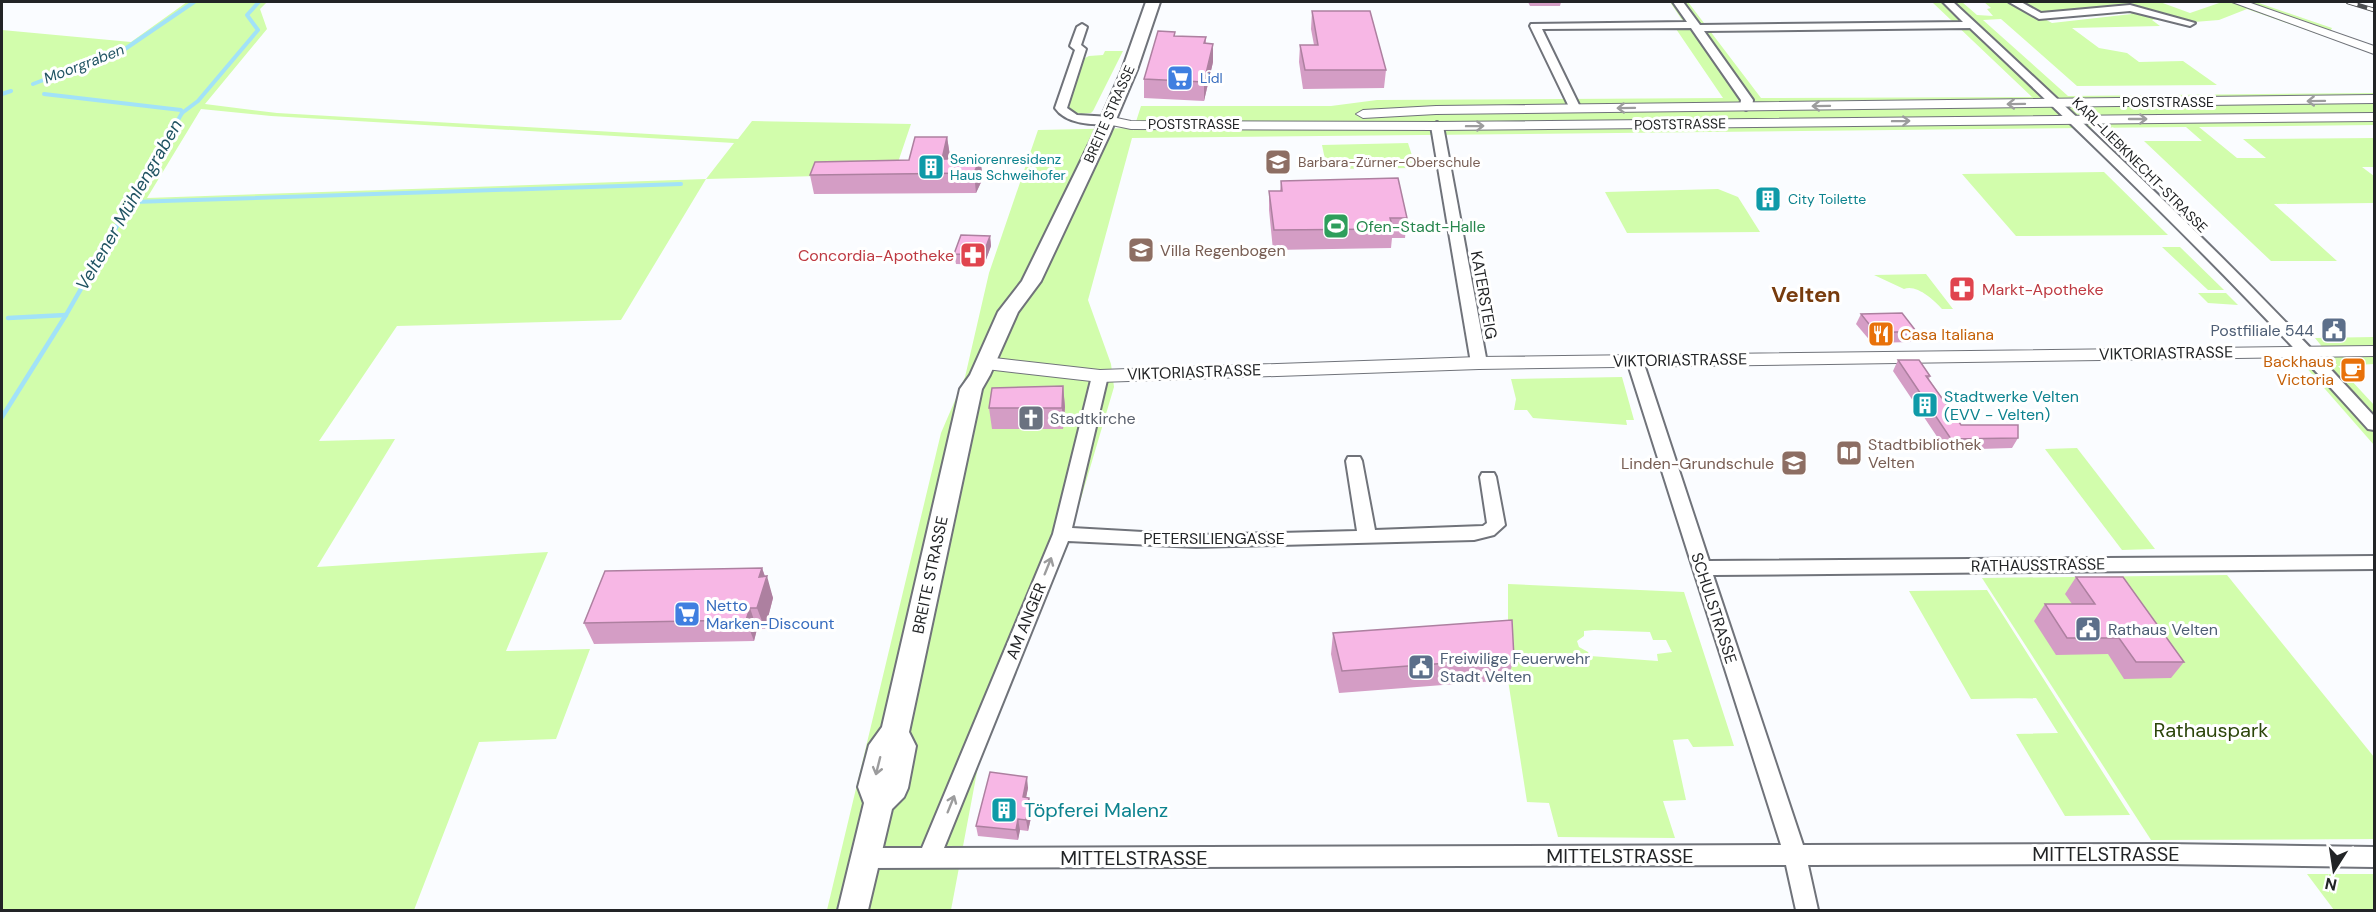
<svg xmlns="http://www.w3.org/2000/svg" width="2376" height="912" font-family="'DM Sans',sans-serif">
<rect width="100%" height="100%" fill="#fafcff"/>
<g fill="#d2fdac" fill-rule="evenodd">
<path d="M 187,2 L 267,2 L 260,9 L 267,29 L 205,104 L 277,113 L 738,139 L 752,121 L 911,124 L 894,174 L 706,179 L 621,320 L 397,326 L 319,441 L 395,439 L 317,567 L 548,552 L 506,651 L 590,649 L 556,739 L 479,742 L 414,910 L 2,910 L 2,30 L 131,42 ZM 201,109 L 271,116 L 734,143 L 706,179 L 147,198 Z"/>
<path d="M 1670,2 L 1688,2 L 1761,98 L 2032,97 L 1932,2 L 1962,2 L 1977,15 L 1993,16 L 1987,9 L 1991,8 L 1984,2 L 2007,2 L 2028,14 L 2039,16 L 2052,23 L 2132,14 L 2126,11 L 2160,18 L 2152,20 L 2160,26 L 2072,28 L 2099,48 L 2127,53 L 2139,62 L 2183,61 L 2217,85 L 2077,86 L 2001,19 L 1983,20 L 2068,96 L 2374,93 L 2374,125 L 2199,127 L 2237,158 L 2266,158 L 2243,139 L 2374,138 L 2374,167 L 2362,167 L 2374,176 L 2374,203 L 2274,204 L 2337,261 L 2271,261 L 2144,141 L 2202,141 L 2186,127 L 1132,138 L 1088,300 L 1111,364 L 1114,387 L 1069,539 L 980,756 L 951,910 L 827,910 L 941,433 L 965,377 L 989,273 L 1038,130 L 1133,128 L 1133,131 L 1141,106 L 1331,106 L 1377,100 L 1723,98 L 1674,26 L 1686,26 Z"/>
<path d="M 2017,2 L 2160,2 L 2190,13 L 2222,2 L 2256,2 L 2332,28 L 2331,30 L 2341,35 L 2329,38 L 2247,9 L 2219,20 L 2194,22 L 2168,17 L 2140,6 L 2037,13 Z"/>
<path d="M 1105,51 L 1123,51 L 1093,111 L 1091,113 C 1082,114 1072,115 1066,107 L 1083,59 L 1089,56 L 1103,55 Z"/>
<path d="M 1408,143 L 1416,168 L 1327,169 L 1322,145 Z"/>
<path d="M 2104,172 L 2168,235 L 2016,236 L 1962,174 Z"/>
<path d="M 1718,189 L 1738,197 L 1760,232 L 1627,233 L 1605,192 Z"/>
<path d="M 2162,247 L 2180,247 L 2224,290 L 2208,290 Z"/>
<path d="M 1926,274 L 1953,309 L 1942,309 C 1933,299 1916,284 1904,289 L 1874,275 Z"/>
<path d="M 2198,293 L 2226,293 L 2238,305 L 2208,303 Z"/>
<path d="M 2374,337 L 2374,364 L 2338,366 L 2374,405 L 2374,445 L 2304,365 L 2337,365 L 2315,338 Z"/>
<path d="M 1622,377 L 1634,420 L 1626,420 L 1627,425 L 1533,418 L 1527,410 L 1514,410 L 1516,399 L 1511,379 Z"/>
<path d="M 2077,448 L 2155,549 L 2122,550 L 2045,449 Z"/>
<path d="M 2227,575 L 2374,757 L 2374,839 L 2151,840 L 1982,578 Z"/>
<path d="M 1508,584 L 1684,592 L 1734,746 L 1693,747 L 1688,739 L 1673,740 L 1686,800 L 1663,801 L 1675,838 L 1558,837 L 1549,803 L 1527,802 L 1508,680 ZM 1594,630 L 1650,632 L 1653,640 L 1666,640 L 1672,652 L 1657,654 L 1658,661 L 1590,656 L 1588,652 L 1579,647 L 1577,641 L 1584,636 L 1584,631 Z"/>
<path d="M 1987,590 L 2114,790 L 2130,815 L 2065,816 L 2016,734 L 2058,733 L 2036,698 L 1971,699 L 1909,591 Z"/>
<path d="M 2307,874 L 2374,874 L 2374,910 L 2334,910 Z"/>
</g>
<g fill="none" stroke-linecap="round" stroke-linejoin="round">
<g stroke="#a2e2f8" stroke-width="4">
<path d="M 33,84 L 125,49 L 194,2"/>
<path d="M 2,94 L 11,91"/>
<path d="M 44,94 L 181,110 L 182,113 L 116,227"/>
<path d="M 182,113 L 198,101 L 258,30 L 247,15 L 259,2"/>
<path d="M 133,202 L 681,184"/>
</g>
<g stroke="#a2e2f8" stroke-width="4.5">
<path d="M 8,318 L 66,315"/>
<path d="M 2,417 L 66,315 L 117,226"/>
</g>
<defs>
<g id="minor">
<path d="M 1673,2 L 1683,2 L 1700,25 L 1963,22 L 1943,2 L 1953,2 C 2097,135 2242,271 2374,416 L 2374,430 L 2368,429 C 2243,289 2107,157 1970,28 L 1704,31 L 1753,100 L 1752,107 L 1746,110 L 1740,107 L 1741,100 L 1691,28 L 1542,29 L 1581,109 L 1579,111 L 1571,111 L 1530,26 L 1531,24 L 1687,22 Z"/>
<path d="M 2009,2 L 2021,2 L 2041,13 L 2130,5 L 2195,23 L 2190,26 L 2130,11 L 2039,19 Z"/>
<path d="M 1082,24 L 1087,27 L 1081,45 L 1086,49 L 1067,108 L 1077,115 L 1111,117 L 1111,123 C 1093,126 1066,124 1055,108 L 1075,50 L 1070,46 L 1077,27 Z"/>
<path d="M 1437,122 L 1443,126 L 1487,363 L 1479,368 L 1471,363 L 1431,126 Z"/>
<path d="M 1635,356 L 1643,361 L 1709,561 L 2374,556 L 2374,569 L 1713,575 L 1803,845 L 2163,844 L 2374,847 L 2374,867 L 2163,864 L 1808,865 L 1818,910 L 1796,910 L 1786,865 L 866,868 L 858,865 L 855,858 L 858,851 L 866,848 L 922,848 L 1053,534 L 1092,376 L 1100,371 L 1108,376 L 1072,528 L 1196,535 L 1357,531 L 1346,461 L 1348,457 L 1360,457 L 1362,461 L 1375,530 L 1483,526 L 1487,523 L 1480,477 L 1482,473 L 1494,473 L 1496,477 L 1505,525 L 1494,535 L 1474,540 L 1196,547 L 1068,541 L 944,848 L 1781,845 L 1627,361 Z"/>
</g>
<g id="tertiary">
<path d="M 2232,2 L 2248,2 L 2374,46 L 2374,54 Z"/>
<path d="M 2374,95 L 2374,103 L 1436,114 L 1363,118 L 1356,114 L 1363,110 L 1436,106 Z"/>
<path d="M 2374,113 L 2374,121 L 1437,130 L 1131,129 L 1102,123 L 1100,120 L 1107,116 L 1131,121 L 1437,122 Z"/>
<path d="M 2374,346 L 2374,356 L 1479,369 L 1100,382 L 986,369 L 980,367 L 977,363 L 980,359 L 986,357 L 1100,370 L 1479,357 Z"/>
</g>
<path id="secondary" d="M 1146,2 L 1160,2 L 1137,70 L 1109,136 L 1041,281 L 1018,312 L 990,375 L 982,389 L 909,732 L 916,746 L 908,788 L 904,797 L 892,809 L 868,910 L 838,910 L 864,803 L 858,787 L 869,745 L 882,727 L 960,389 L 970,375 L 998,312 L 1022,281 L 1093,136 L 1122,70 Z"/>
</defs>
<use href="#minor" stroke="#70737a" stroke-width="4"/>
<use href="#tertiary" stroke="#70737a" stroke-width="2"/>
<use href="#secondary" stroke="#70737a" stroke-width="4"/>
<use href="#minor" fill="#fff" fill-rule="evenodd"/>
<use href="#tertiary" fill="#fff" fill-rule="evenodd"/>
<use href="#secondary" fill="#fff" fill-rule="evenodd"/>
<defs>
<path id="rail" d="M 2348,2 L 2374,10"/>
</defs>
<use href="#rail" stroke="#4c4e50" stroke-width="4.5"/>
<use href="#rail" stroke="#fff" stroke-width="3" stroke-dasharray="10" stroke-linecap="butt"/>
</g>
<g fill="#d49dc5">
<path d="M 1528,2 L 1561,2 L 1560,6 L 1530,6 Z"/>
<path d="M 1312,11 L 1386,70 L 1384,88 L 1303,89 L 1299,62 L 1300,45 L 1314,45 L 1311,29 Z"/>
<path d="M 1175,32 L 1175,36 L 1206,37 L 1206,44 L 1213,62 L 1204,101 L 1144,98 L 1144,79 Z"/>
<path d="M 947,137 L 950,156 L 949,159 L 980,159 L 983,178 L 976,193 L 814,194 L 810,175 L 909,160 Z"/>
<path d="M 1281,181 L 1407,218 L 1405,238 L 1392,238 L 1391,248 L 1273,250 L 1269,210 L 1269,191 L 1280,191 Z"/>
<path d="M 990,236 L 991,246 L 984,265 L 956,264 L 954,254 Z"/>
<path d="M 1861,314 L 1916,331 L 1911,342 L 1872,343 L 1856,324 Z"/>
<path d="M 1898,360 L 1930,376 L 1929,379 L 1961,425 L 2018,438 L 2012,448 L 1946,450 L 1893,371 Z"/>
<path d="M 1063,386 L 1065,407 L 1063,429 L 992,429 L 989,408 Z"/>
<path d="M 762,568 L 773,598 L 765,629 L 757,629 L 754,641 L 594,644 L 584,623 Z"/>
<path d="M 2076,577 L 2184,662 L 2171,678 L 2124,679 L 2108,654 L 2056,655 L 2034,621 L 2045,604 L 2072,604 L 2065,594 Z"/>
<path d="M 1333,633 L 1514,658 L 1508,680 L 1339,693 L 1331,654 Z"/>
<path d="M 1028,788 L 1026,797 L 1029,798 L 1032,813 L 1028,831 L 1020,830 L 1018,840 L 978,836 L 976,826 Z"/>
</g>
<g fill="#ad80a0">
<path d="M 1213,44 L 1213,62 L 1204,101 L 1204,82 Z"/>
<path d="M 947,137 L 950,156 L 946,174 L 942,159 Z"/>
<path d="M 980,159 L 983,178 L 976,193 L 974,173 Z"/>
<path d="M 990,236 L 991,246 L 984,265 L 983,255 Z"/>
<path d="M 1063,386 L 1065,407 L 1063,429 L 1062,408 Z"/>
<path d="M 762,568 L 766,580 L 767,576 L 773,598 L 765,629 L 757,608 L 759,577 Z"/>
<path d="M 750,608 L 757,629 L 754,641 L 746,620 Z"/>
<path d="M 1027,777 L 1028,788 L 1024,808 L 1023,797 Z"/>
<path d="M 1029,798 L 1032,813 L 1028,831 L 1026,820 Z"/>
<path d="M 1018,819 L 1020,830 L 1018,840 L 1016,830 Z"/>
</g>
<g fill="#f7b7e5" stroke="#ad80a0" stroke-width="1.5">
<path d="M 1312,11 L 1370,11 L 1386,70 L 1305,70 L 1300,45 L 1318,45 Z"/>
<path d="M 1158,31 L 1175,32 L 1174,36 L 1206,37 L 1204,43 L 1213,44 L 1204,82 L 1144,79 Z"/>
<path d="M 915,137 L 947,137 L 942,159 L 980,159 L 974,173 L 810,175 L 815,162 L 909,160 Z"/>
<path d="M 1398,178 L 1407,218 L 1390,218 L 1393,229 L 1274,230 L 1269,191 L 1282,191 L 1281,181 Z"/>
<path d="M 961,235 L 990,236 L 983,255 L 954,254 Z"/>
<path d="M 1902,313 L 1916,331 L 1876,333 L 1861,314 Z"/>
<path d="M 1898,360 L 1919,360 L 1930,376 L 1926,376 L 1961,425 L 2018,425 L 2018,438 L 1951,439 Z"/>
<path d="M 1063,386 L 1062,408 L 989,408 L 992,388 Z"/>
<path d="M 762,568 L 759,577 L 767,576 L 757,608 L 750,608 L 746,620 L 584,623 L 605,571 Z"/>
<path d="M 2076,577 L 2123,577 L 2184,662 L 2136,662 L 2119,638 L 2067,638 L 2045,604 L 2095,604 Z"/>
<path d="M 1512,620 L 1514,658 L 1342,671 L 1333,633 Z"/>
<path d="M 990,772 L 1027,777 L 1023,797 L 1029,798 L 1028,802 L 1030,802 L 1026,820 L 1018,819 L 1016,830 L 976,826 Z"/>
</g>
<defs><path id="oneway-shaft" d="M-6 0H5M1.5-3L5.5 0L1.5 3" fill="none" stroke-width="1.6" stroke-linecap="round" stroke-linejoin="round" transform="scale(1.5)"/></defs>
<g stroke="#9c9c9d">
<use href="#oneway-shaft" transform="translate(2316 101) rotate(179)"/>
<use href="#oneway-shaft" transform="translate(2016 104) rotate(179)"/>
<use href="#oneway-shaft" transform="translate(1821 106) rotate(179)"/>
<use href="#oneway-shaft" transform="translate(1626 108) rotate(179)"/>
<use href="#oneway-shaft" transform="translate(2138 119)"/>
<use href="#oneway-shaft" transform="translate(1901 121) rotate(-1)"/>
<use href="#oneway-shaft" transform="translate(1475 126) rotate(-1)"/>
<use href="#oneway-shaft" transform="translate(1048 566) rotate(-68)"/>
<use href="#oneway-shaft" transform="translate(878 766) rotate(104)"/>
<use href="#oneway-shaft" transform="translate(951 804) rotate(-68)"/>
</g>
<defs>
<symbol id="supermarket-square" viewBox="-11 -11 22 22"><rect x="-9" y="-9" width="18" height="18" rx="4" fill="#3f7fe0" stroke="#fff"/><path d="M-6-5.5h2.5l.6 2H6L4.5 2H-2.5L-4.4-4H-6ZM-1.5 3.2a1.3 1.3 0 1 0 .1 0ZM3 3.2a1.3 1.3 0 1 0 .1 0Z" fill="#fff"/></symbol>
<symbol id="school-square" viewBox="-11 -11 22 22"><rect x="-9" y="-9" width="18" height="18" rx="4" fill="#8d6e63" stroke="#fff"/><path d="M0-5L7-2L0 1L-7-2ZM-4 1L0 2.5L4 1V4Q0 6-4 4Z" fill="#fff"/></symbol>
<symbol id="building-square" viewBox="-11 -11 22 22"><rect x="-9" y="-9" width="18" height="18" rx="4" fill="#0f9aa8" stroke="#fff"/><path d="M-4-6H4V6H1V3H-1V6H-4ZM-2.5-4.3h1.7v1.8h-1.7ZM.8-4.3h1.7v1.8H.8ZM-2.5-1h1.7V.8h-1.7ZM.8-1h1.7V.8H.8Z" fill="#fff"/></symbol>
<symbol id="stadium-square" viewBox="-11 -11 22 22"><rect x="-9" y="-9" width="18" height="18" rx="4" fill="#2e9e5b" stroke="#fff"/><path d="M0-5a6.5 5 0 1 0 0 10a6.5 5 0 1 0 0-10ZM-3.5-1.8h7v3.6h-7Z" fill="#fff"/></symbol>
<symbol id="pharmacy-square" viewBox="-11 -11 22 22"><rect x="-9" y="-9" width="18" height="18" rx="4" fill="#e0444e" stroke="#fff"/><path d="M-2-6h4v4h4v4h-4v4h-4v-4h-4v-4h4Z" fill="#fff"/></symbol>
<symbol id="civic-square" viewBox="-11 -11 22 22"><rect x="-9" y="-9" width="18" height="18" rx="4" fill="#5c6f8a" stroke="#fff"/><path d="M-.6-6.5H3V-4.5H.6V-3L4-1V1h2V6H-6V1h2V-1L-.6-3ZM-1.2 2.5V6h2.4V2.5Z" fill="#fff"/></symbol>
<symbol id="restaurant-square" viewBox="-11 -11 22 22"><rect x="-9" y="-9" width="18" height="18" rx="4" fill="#e8710a" stroke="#fff"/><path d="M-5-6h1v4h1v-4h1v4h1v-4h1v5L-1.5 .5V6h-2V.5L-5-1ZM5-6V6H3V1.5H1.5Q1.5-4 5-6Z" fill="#fff"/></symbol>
<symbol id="cafe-square" viewBox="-11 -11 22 22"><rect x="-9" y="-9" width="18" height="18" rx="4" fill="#e8710a" stroke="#fff"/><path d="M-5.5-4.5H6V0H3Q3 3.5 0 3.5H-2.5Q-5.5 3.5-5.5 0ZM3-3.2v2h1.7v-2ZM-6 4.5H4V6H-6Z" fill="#fff"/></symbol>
<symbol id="church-square" viewBox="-11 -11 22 22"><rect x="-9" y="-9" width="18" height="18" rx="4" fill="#6b7280" stroke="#fff"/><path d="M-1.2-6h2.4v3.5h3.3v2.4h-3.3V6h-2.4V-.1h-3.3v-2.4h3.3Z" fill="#fff"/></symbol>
<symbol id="library-square" viewBox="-11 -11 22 22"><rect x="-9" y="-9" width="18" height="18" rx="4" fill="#8d6e63" stroke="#fff"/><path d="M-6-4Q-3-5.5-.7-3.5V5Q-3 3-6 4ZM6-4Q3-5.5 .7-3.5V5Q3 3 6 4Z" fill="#fff"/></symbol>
</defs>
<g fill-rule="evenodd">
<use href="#supermarket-square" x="1165" y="63" width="30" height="30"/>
<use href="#school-square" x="1263" y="147" width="30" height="30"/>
<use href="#building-square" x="916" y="152" width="30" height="30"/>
<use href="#building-square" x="1753" y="184" width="30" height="30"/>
<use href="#stadium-square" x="1321" y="211" width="30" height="30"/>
<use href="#school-square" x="1126" y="235" width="30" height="30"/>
<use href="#pharmacy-square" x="958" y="240" width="30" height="30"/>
<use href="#pharmacy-square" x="1947" y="274" width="30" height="30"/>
<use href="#civic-square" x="2319" y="315" width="30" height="30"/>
<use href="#restaurant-square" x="1866" y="319" width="30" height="30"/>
<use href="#cafe-square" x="2338" y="355" width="30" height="30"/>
<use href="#building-square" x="1910" y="390" width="30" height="30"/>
<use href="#church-square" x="1016" y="403" width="30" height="30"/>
<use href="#library-square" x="1834" y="438" width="30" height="30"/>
<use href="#school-square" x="1779" y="448" width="30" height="30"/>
<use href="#supermarket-square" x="672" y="599" width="30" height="30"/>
<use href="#civic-square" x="2073" y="614" width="30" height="30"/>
<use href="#civic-square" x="1406" y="652" width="30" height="30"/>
<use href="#building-square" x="989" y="795" width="30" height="30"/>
</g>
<g text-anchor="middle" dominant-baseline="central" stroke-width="6" stroke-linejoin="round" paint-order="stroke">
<g font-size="14" fill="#366cbe" stroke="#fff" text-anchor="start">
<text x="1200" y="78">Lidl</text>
</g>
<g font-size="14" fill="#222426" stroke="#fff">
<text x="2168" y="102">POSTSTRASSE</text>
<text transform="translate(1109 114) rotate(-66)">BREITE STRASSE</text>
<text x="1194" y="124">POSTSTRASSE</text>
<text transform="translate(1680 124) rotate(-1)">POSTSTRASSE</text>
<text transform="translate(2140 165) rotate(45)">KARL-LIEBKNECHT-STRASSE</text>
</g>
<g font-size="14" fill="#0d838f" stroke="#fff" text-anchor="start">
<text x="950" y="159">Seniorenresidenz<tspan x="950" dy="16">Haus Schweihofer</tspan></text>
<text x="1788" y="199">City Toilette</text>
</g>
<g font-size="14" fill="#785e54" stroke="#fff" text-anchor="start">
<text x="1298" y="162">Barbara-Zürner-Oberschule</text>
</g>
<g font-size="15" font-style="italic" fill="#215463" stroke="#fff">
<text transform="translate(84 64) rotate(-21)">Moorgraben</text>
</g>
<g font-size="16" fill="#27864d" stroke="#fff" text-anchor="start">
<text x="1356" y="226">Ofen-Stadt-Halle</text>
</g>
<g font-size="16" fill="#785e54" stroke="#fff" text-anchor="start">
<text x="1160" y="250">Villa Regenbogen</text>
<text x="1868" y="444">Stadtbibliothek<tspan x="1868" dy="18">Velten</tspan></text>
<text x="1774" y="463" text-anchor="end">Linden-Grundschule</text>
</g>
<g font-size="16" fill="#be3a42" stroke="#fff" text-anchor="end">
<text x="954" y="255">Concordia-Apotheke</text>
<text x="1982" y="289" text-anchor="start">Markt-Apotheke</text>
</g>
<g font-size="16" fill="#222426" stroke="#fff">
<text transform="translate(1484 295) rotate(80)">KATERSTEIG</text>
<text transform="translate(2166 353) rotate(-1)">VIKTORIASTRASSE</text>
<text transform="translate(1680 360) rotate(-1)">VIKTORIASTRASSE</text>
<text transform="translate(1194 372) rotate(-2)">VIKTORIASTRASSE</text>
<text x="1214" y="538">PETERSILIENGASSE</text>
<text transform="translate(2038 565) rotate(-1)">RATHAUSSTRASSE</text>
<text transform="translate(930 575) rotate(-78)">BREITE STRASSE</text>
<text transform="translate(1714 608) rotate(72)">SCHULSTRASSE</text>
<text transform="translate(1026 621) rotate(-68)">AM ANGER</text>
</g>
<g font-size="16" fill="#4e5e75" stroke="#fff" text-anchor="start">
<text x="2314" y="330" text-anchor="end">Postfiliale 544</text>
<text x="2108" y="629">Rathaus Velten</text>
<text x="1440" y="658">Freiwilige Feuerwehr<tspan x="1440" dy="18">Stadt Velten</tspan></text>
</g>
<g font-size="16" fill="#c56008" stroke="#fff" text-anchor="start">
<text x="1900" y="334">Casa Italiana</text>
<text x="2334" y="361" text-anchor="end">Backhaus<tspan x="2334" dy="18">Victoria</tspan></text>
</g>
<g font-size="16" fill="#0d838f" stroke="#fff" text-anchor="start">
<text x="1944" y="396">Stadtwerke Velten<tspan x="1944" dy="18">(EVV - Velten)</tspan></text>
</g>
<g font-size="16" fill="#5b616d" stroke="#fff" text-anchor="start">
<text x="1050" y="418">Stadtkirche</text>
</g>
<g font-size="16" fill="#366cbe" stroke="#fff" text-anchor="start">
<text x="706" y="605">Netto<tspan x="706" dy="18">Marken-Discount</tspan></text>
</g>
<g font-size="18" font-style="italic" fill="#215463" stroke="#fff">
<text transform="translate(129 205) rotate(-60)">Veltener Mühlengraben</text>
</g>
<g font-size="20" fill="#2c460b" stroke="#fff">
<text x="2211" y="730">Rathauspark</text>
</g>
<g font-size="20" fill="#0d838f" stroke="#fff" text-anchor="start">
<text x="1024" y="810">Töpferei Malenz</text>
</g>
<g font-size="20" fill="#222426" stroke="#fff">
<text x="2106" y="854">MITTELSTRASSE</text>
<text x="1620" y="856">MITTELSTRASSE</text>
<text x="1134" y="858">MITTELSTRASSE</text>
</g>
<g font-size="22" font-weight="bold" fill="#773b0d" stroke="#fff">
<text x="1806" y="294">Velten</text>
</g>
</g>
<rect width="2376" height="912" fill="none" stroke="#222426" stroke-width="6"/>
<g transform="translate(2334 870) rotate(192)" stroke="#ffffff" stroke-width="4.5" paint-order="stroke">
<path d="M0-4.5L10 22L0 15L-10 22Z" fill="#222426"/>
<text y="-9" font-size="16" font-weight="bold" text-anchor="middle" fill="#222426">N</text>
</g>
</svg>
